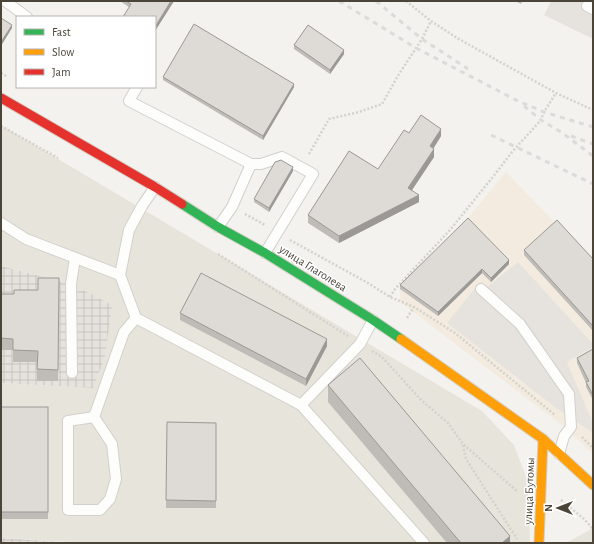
<svg xmlns="http://www.w3.org/2000/svg" width="594" height="544" font-family="'Alegreya Sans',sans-serif">
<defs>
<pattern id="industrial-grid" width="8" height="8" patternUnits="userSpaceOnUse"><rect width="8" height="8" fill="#e6e2de"/><path d="M0 4h8M4 0v8" fill="none" stroke="#c7c3bf"/></pattern>
</defs>
<rect width="100%" height="100%" fill="#f4f2ee"/>
<g fill="#e7e4dc">
<path d="M 1,125 L 482,411 L 514,445 L 528,482 L 530,543 L 89,543 L 1,538 L 1,383 L 93,388 L 71,284 L 1,266 Z"/>
<path d="M 593,528 L 593,543 L 565,543 L 566,543 Z"/>
</g>
<path fill="#f3ebdf" d="M 506,172 L 557,225 L 593,265 L 593,454 L 563,426 L 400,302 L 400,289 L 448,242 Z"/>
<g fill="url(#industrial-grid)">
<path d="M 1,266 L 71,284 L 112,305 L 105,357 L 93,388 L 1,383 Z"/>
<path d="M 1,538 L 76,543 L 1,543 Z"/>
</g>
<g fill="#e6e3df">
<path d="M 551,1 L 593,1 L 593,39 L 544,15 Z"/>
<path d="M 518,262 L 593,344 L 593,347 L 567,362 L 593,423 L 593,433 L 556,408 L 447,323 L 480,282 L 488,286 Z"/>
</g>
<g fill="none" stroke-linecap="round" stroke-linejoin="round">
<defs>
<g id="lane">
<path d="M 5,1 L 27,17"/>
<path d="M 590,1 L 587,6 L 593,9"/>
<path d="M 137,87 L 129,101 L 251,164 L 261,164 L 282,157 L 313,174 L 265,253"/>
<path d="M 1,223 L 26,239 L 120,275 L 136,318 L 301,405 L 424,543"/>
<path d="M 218,227 L 232,207 L 251,164"/>
<path d="M 120,275 L 129,230 L 142,206 L 155,187"/>
<path d="M 481,289 L 520,324 L 569,394 L 571,427 L 564,436 L 559,454"/>
<path d="M 72,373 L 71,284 L 75,258"/>
<path d="M 301,405 L 360,344 L 373,320"/>
<path d="M 94,417 L 112,444 L 116,479 L 110,499 L 100,510 L 68,510 L 68,421 L 94,417 L 124,332 L 136,318"/>
</g>
<path id="fast" d="M 182,204 L 218,227 L 265,253 L 373,320 L 401,339"/>
<g id="slow">
<path d="M 401,339 L 543,439 L 593,485"/>
<path d="M 539,543 L 543,439"/>
</g>
<path id="jam" d="M 1,98 L 155,187 L 182,204"/>
</defs>
<use href="#lane" stroke="#d2d0cb" stroke-width="12"/>
<use href="#fast" stroke="#d3cfc5" stroke-width="11"/>
<use href="#slow" stroke="#d3cfc5" stroke-width="11"/>
<use href="#jam" stroke="#d3cfc5" stroke-width="11"/>
<g stroke="#d3d2cc" stroke-width="2.5" stroke-dasharray="2 2" stroke-linecap="butt">
<path d="M 406,1 L 431,21 L 457,38 L 556,93 L 593,110"/>
<path d="M 1,73 L 8,77"/>
<path d="M 1,126 L 58,158"/>
<path d="M 309,154 L 329,119 L 359,112 L 382,104 L 399,74 L 422,39 L 431,21"/>
<path d="M 245,214 L 265,225"/>
<path d="M 290,240 L 368,283 L 390,297 L 414,307 L 455,333 L 555,415"/>
<path d="M 218,254 L 348,336"/>
<path d="M 390,297 L 395,289 L 450,230 L 492,178 L 512,152 L 541,120 L 544,112 L 556,93"/>
<path d="M 407,318 L 414,307"/>
<path d="M 372,351 L 382,357 L 422,401 L 448,423 L 463,444 L 518,492"/>
<path d="M 582,437 L 593,448"/>
<path d="M 463,445 L 466,459 L 517,539"/>
<path d="M 561,500 L 584,519 L 593,529"/>
</g>
<use href="#lane" stroke="#fdfdfc" stroke-width="10"/>
<use href="#fast" stroke="#30b455" stroke-width="9"/>
<use href="#slow" stroke="#ff9f0a" stroke-width="9"/>
<use href="#jam" stroke="#e5322d" stroke-width="9"/>
<g stroke="#dbdbda" stroke-width="3" stroke-dasharray="5 5" stroke-linecap="butt">
<path d="M 339,1 L 416,48 L 516,100 L 544,112 L 593,127"/>
<path d="M 376,1 L 422,39 L 468,69"/>
<path d="M 524,106 L 541,120 L 561,132 L 593,156"/>
<path d="M 491,135 L 593,184"/>
<path d="M 571,136 L 593,144"/>
</g>
</g>
<g fill="#bfbcb8">
<path d="M 120,1 L 174,1 L 155,31 L 155,17 L 129,7 Z"/>
<path d="M 515,1 L 522,1 L 521,4 Z"/>
<path d="M 294,45 L 344,54 L 330,74 L 294,49 Z"/>
<path d="M 163,77 L 294,87 L 263,140 L 163,80 Z"/>
<path d="M 409,133 L 441,136 L 433,149 L 434,157 L 412,190 L 419,202 L 339,243 L 308,223 L 308,215 L 378,169 Z"/>
<path d="M 293,171 L 269,212 L 254,202 L 254,199 Z"/>
<path d="M 524,250 L 593,259 L 593,331 L 524,255 Z"/>
<path d="M 509,264 L 491,282 L 482,273 L 438,316 L 400,289 L 400,285 Z"/>
<path d="M 59,278 L 58,381 L 37,381 L 37,362 L 13,362 L 13,350 L 1,350 L 1,294 L 14,294 L 38,290 Z"/>
<path d="M 180,313 L 327,346 L 306,386 L 180,320 Z"/>
<path d="M 593,349 L 593,400 L 586,387 L 586,383 L 577,363 L 577,358 Z"/>
<path d="M 328,385 L 510,543 L 447,543 L 328,402 Z"/>
<rect x="1" y="407" width="47" height="112"/>
<path d="M 167,422 L 216,423 L 216,508 L 166,508 Z"/>
</g>
<g fill="#9b9996">
<path d="M 171,1 L 174,1 L 155,31 L 155,27 Z"/>
<path d="M 12,25 L 12,28 L 1,46 L 1,42 Z"/>
<path d="M 344,50 L 344,54 L 330,74 L 330,70 Z"/>
<path d="M 294,84 L 294,87 L 263,140 L 263,136 Z"/>
<path d="M 441,129 L 441,136 L 430,154 L 430,146 Z"/>
<path d="M 434,149 L 434,157 L 408,196 L 408,188 Z"/>
<path d="M 293,167 L 293,171 L 269,212 L 269,208 Z"/>
<path d="M 419,195 L 419,202 L 339,243 L 339,236 Z"/>
<path d="M 509,260 L 509,264 L 491,282 L 491,278 Z"/>
<path d="M 482,269 L 482,273 L 438,316 L 438,312 Z"/>
<path d="M 327,339 L 327,346 L 306,386 L 306,379 Z"/>
<path d="M 510,536 L 510,543 L 502,543 Z"/>
</g>
<g fill="#dedbd6" stroke="#9b9996">
<path d="M 126,1 L 171,1 L 155,27 L 155,17 L 123,17 L 131,4 Z"/>
<path d="M 1,18 L 12,25 L 1,42 Z"/>
<path d="M 194,24 L 294,84 L 263,136 L 163,77 Z"/>
<path d="M 308,25 L 344,50 L 330,70 L 294,45 Z"/>
<path d="M 421,115 L 441,129 L 430,146 L 434,149 L 408,188 L 419,195 L 339,236 L 308,215 L 349,151 L 378,169 L 404,130 L 409,133 Z"/>
<path d="M 281,160 L 293,167 L 269,208 L 254,199 L 275,162 Z"/>
<path d="M 468,218 L 509,260 L 491,278 L 482,269 L 438,312 L 400,285 Z"/>
<path d="M 557,220 L 593,259 L 593,326 L 524,250 Z"/>
<path d="M 201,273 L 327,339 L 306,379 L 180,313 Z"/>
<path d="M 38,278 L 59,278 L 58,370 L 37,369 L 38,351 L 13,350 L 13,339 L 1,338 L 1,294 L 14,294 L 14,290 L 38,290 Z"/>
<path d="M 593,349 L 593,395 L 586,382 L 589,381 L 577,358 Z"/>
<path d="M 360,358 L 510,536 L 502,543 L 461,543 L 328,385 Z"/>
<rect x="1" y="407" width="47" height="105"/>
<path d="M 167,422 L 216,423 L 216,501 L 166,500 Z"/>
</g>
<g text-anchor="middle" dominant-baseline="central" stroke-width="3" stroke-linejoin="round" paint-order="stroke">
<g font-size="12" fill="#4b4439" stroke="#fff">
<text transform="translate(313 268) rotate(32)">улица Глаголева</text>
<text transform="translate(529 491) rotate(-88)">улица Бутомы</text>
</g>
</g>
<rect width="594" height="544" fill="none" stroke="#4b4439" stroke-width="4"/>
<rect x="16" y="16" width="140" height="72" fill="#ffffff" stroke="#b7b4b0"/>
<rect x="24" y="29" width="20" height="6" fill="#30b455" stroke="#b7b4b0"/>
<text x="52" y="36" font-size="12" fill="#4b4439">Fast</text>
<rect x="24" y="49" width="20" height="6" fill="#ff9f0a" stroke="#b7b4b0"/>
<text x="52" y="56" font-size="12" fill="#4b4439">Slow</text>
<rect x="24" y="69" width="20" height="6" fill="#e5322d" stroke="#b7b4b0"/>
<text x="52" y="76" font-size="12" fill="#4b4439">Jam</text>
<g transform="translate(558 508) rotate(270)" stroke="#ffffff" stroke-width="3" paint-order="stroke">
<path d="M0-3L7 15L0 10L-7 15Z" fill="#4b4439"/>
<text y="-6" font-size="11" font-weight="bold" text-anchor="middle" fill="#4b4439">N</text>
</g>
</svg>
